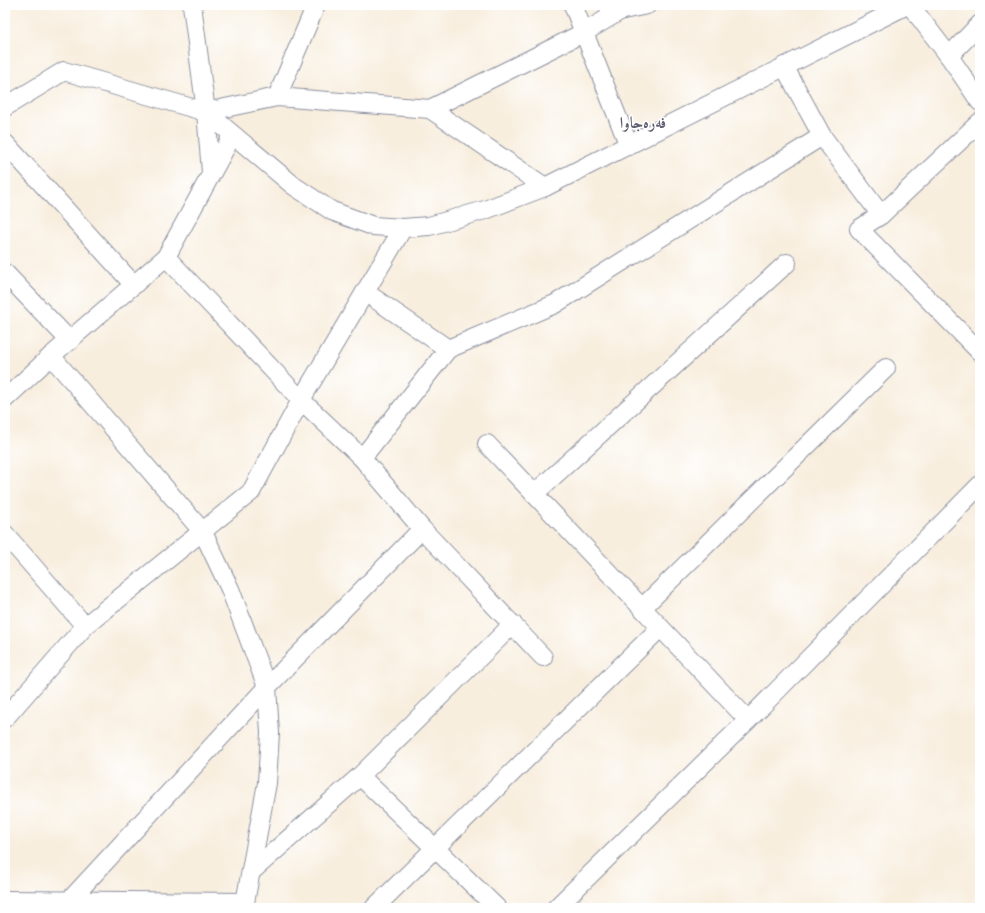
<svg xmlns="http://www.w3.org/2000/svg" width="985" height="913" font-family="'Old Standard TT',Amiri,serif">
<rect width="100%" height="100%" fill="#fff"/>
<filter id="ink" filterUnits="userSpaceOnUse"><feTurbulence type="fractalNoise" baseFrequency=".025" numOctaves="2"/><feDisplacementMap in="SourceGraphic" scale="8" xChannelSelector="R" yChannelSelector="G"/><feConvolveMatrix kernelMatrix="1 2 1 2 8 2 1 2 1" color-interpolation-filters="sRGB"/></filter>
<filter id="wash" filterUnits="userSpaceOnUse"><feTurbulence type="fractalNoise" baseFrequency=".012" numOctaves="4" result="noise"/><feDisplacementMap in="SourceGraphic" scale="16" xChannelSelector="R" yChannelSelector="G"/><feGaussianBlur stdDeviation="0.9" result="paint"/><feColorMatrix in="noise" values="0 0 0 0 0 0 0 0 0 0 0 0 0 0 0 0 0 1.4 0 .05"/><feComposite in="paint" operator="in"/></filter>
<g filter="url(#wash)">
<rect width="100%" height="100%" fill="#f8eede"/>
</g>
<g filter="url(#ink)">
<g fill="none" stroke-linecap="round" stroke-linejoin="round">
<defs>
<g id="minor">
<path d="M 192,5 L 206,112 L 211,172"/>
<path d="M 573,5 L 629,146"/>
<path d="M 910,5 L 949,56 L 980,102"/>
<path d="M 609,13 L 647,5"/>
<path d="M 949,56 L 980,24"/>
<path d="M 784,66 L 822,136 L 881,215"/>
<path d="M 277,97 L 316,5"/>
<path d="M 5,107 L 64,71 L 206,112 L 294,186 L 332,211 L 373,226 L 403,228 L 429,226 L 485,210 L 545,187 L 907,5"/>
<path d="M 430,109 L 585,32 L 620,11"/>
<path d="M 206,112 L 277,97 L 430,109 L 545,187"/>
<path d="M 980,122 L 881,215 L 859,229 L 980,352"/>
<path d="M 5,143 L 134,285"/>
<path d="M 166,257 L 301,400 L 362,458 L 422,529 L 543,657"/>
<path d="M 5,273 L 70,341"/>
<path d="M 448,349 L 555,304 L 822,136"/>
<path d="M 51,356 L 203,532 L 230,589 L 267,687 L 270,733 L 267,783 L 244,908"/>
<path d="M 5,399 L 51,356 L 166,257 L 232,136"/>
<path d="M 487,444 L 748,720"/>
<path d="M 362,458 L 448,349 L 365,292"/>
<path d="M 534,494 L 787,263"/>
<path d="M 5,534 L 85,626"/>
<path d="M 642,608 L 886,368"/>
<path d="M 5,718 L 85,626 L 251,492 L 301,400 L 403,228"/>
<path d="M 360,776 L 497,908"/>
<path d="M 252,871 L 360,776 L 513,624"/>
<path d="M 5,900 L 245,902"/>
<path d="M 68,902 L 267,687 L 422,529"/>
<path d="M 374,908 L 660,628"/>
<path d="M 556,908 L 748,720 L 980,485"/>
</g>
</defs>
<use href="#minor" stroke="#8a8e9e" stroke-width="20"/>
<use href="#minor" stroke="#fff" stroke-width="18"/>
</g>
</g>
<g text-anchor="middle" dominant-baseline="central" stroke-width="3" stroke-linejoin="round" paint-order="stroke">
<g font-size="16" font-weight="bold" fill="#5f5e71" stroke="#fff">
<text x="643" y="124">فەرەجاوا</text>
</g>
</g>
<rect width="985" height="913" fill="none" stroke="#fff" stroke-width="20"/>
</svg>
